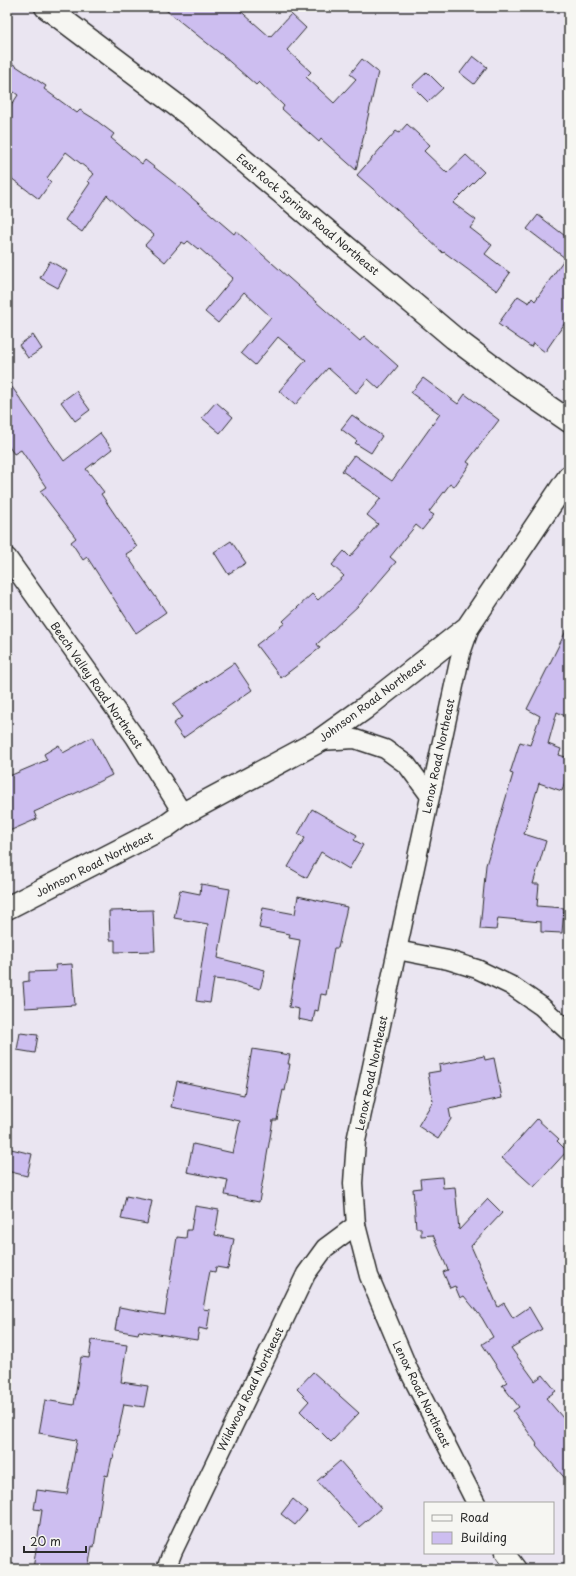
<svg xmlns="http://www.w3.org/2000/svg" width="576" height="1576" font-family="'Playpen Sans',sans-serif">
<rect width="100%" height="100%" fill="#eae5f1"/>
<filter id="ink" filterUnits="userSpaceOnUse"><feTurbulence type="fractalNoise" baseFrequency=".025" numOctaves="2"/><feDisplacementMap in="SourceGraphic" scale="8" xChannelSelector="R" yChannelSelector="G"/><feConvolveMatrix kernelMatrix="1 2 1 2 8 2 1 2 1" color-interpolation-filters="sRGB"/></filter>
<g filter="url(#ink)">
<g fill="#cdbef0" stroke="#2b2b2b">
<path d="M 162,7 L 236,7 L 270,37 L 291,14 L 306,28 L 287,50 L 311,72 L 306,77 L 334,103 L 356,79 L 350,74 L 362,59 L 378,72 L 356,170 L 321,139 L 319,142 L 301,126 L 282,109 L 284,106 L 259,82 L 256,85 L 222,55 Z"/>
<path d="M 473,56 L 487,67 L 474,84 L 460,73 Z"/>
<path d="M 7,60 L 46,86 L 44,89 L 77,113 L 80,110 L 93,118 L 114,134 L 111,138 L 142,164 L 145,160 L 177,185 L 234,234 L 236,231 L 360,341 L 364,336 L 398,366 L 379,389 L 368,379 L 356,393 L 328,368 L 295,405 L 279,391 L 306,360 L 278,337 L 255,365 L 241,353 L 271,317 L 244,292 L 218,323 L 205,312 L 233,278 L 199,248 L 198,249 L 188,241 L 185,244 L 182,242 L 165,262 L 145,245 L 154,235 L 131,217 L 107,195 L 82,232 L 65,220 L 90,183 L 88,181 L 94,174 L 66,152 L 47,178 L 51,182 L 39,199 L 7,175 L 7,112 L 18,95 L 7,87 Z"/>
<path d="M 427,72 L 443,88 L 428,102 L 412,86 Z"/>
<path d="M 407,124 L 430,145 L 424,151 L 447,173 L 466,155 L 484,172 L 453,203 L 476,220 L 470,228 L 492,245 L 485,254 L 510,273 L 497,291 L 444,252 L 443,253 L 396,209 L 357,175 L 396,131 L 399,133 Z"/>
<path d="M 538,215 L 569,239 L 569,317 L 545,352 L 533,343 L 531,347 L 498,324 L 518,296 L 529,303 L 532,298 L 535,301 L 565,258 L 527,229 Z"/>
<path d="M 50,261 L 67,271 L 58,288 L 40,278 Z"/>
<path d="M 33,335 L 42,349 L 28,358 L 19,345 Z"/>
<path d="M 423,378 L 458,404 L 465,394 L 499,420 L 467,462 L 470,464 L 454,487 L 450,484 L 429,512 L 434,515 L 422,530 L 416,525 L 390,557 L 396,562 L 359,605 L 317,644 L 320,648 L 281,678 L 256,645 L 285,623 L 283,621 L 312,594 L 318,600 L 344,576 L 332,565 L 344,551 L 350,557 L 378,524 L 367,515 L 381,498 L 342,471 L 354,455 L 392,481 L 440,414 L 411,393 Z"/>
<path d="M 7,380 L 64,461 L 100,433 L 112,449 L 86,469 L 104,492 L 101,494 L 137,547 L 126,554 L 166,612 L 136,633 L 87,557 L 83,560 L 71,542 L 76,538 L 40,491 L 46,487 L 21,450 L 14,454 L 7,444 Z"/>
<path d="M 76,391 L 90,410 L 75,421 L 61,402 Z"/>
<path d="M 216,402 L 233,417 L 220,433 L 202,418 Z"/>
<path d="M 352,415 L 382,436 L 371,453 L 355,443 L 357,441 L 341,429 Z"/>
<path d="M 231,541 L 246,563 L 228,574 L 214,552 Z"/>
<path d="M 569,625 L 569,718 L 557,712 L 548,744 L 561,749 L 559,755 L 569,758 L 569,768 L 562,791 L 539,783 L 524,834 L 546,841 L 533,884 L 539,884 L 537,906 L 564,908 L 562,933 L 541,932 L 541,922 L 498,918 L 496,930 L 480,929 L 486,865 L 513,774 L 510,773 L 520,742 L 530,745 L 540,716 L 527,709 Z"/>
<path d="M 234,663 L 252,690 L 183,738 L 173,724 L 182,717 L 173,704 Z"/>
<path d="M 92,737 L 112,775 L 74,794 L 34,812 L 37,819 L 7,832 L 7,777 L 47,760 L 44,754 L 59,745 L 63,753 Z"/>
<path d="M 312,809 L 357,835 L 354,840 L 363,845 L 349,869 L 321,852 L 307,878 L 288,867 L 305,838 L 298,834 Z"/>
<path d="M 201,884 L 230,889 L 218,958 L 265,970 L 260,989 L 233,981 L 214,979 L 210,1003 L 196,1001 L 208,924 L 174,918 L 180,890 L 200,894 Z"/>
<path d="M 298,896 L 347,907 L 338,948 L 334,948 L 326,995 L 321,994 L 318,1011 L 315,1010 L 313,1022 L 298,1019 L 299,1009 L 289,1007 L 300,940 L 289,938 L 290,934 L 259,928 L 263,908 L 295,914 Z"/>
<path d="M 153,910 L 155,951 L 115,952 L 115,940 L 110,940 L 109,911 Z"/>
<path d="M 72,964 L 75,1005 L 25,1008 L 23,982 L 29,981 L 29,972 L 56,971 L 55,965 Z"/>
<path d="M 20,1033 L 38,1035 L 35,1053 L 17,1050 Z"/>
<path d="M 252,1049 L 290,1055 L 288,1064 L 290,1064 L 285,1091 L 283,1090 L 277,1120 L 273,1120 L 259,1202 L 225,1195 L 228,1180 L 187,1172 L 193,1144 L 233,1153 L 240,1121 L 171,1107 L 177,1081 L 244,1095 Z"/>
<path d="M 484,1056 L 485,1060 L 494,1058 L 502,1098 L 449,1109 L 451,1119 L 438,1139 L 418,1126 L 433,1101 L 428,1073 L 440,1071 L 439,1065 Z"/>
<path d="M 537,1119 L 559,1139 L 557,1141 L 567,1151 L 534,1187 L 502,1158 Z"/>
<path d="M 7,1148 L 32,1154 L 27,1176 L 7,1171 Z"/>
<path d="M 442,1177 L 443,1188 L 455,1187 L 459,1230 L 488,1199 L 502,1213 L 471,1246 L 498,1307 L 504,1303 L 513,1318 L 529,1307 L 542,1329 L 511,1348 L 535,1381 L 543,1375 L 556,1391 L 546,1398 L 569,1425 L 569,1483 L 536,1445 L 537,1444 L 513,1411 L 519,1407 L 502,1385 L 507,1382 L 482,1344 L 493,1337 L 482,1318 L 464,1296 L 460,1298 L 455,1286 L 450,1288 L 443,1272 L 448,1270 L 433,1235 L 421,1236 L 421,1228 L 416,1228 L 413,1189 L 421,1188 L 420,1179 Z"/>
<path d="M 126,1196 L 152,1201 L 147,1224 L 121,1219 Z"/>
<path d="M 195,1206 L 219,1210 L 215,1235 L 234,1239 L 228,1269 L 216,1267 L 215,1272 L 210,1271 L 203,1309 L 210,1310 L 207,1330 L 199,1328 L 197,1340 L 139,1331 L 138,1334 L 115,1330 L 119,1307 L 165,1315 L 177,1237 L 186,1238 L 187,1230 L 191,1230 Z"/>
<path d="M 92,1340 L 127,1345 L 121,1382 L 148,1386 L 144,1407 L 124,1404 L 113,1459 L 112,1458 L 108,1476 L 105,1475 L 94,1547 L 92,1546 L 88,1569 L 33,1569 L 42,1510 L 34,1509 L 37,1490 L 67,1494 L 77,1440 L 39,1433 L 45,1400 L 74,1405 L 81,1357 L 89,1358 Z"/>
<path d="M 313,1372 L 359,1413 L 331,1442 L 300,1411 L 309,1401 L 297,1389 Z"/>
<path d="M 340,1461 L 381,1508 L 359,1527 L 317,1481 Z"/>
<path d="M 293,1499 L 307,1511 L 295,1525 L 281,1514 Z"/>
</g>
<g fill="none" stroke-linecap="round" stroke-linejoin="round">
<defs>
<g id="minor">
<path d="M 7,557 L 135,737 L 183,814"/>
<path d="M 468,627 L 468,633 L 461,653 L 356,1141 L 353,1183 L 356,1225 L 369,1276 L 409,1371 L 476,1503"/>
<path d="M 319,741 L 355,739 L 385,749 L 407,765 L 430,796"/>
<path d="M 397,950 L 448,960 L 477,969 L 512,986 L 541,1006 L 569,1032"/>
<path d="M 505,1553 L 517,1569"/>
<path d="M 166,1569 L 173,1551 L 306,1274 L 325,1248 L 356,1225"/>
</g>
<g id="tertiary">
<path d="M 46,7 L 192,117 L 454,338 L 518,386 L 569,421"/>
<path d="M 7,908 L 165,827 L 183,814 L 319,741 L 365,708 L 468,627 L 569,477"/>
</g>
</defs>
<use href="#minor" stroke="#2b2b2b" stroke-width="21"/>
<use href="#tertiary" stroke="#2b2b2b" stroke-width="25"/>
<use href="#minor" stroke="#f6f6f2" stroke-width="18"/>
<use href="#tertiary" stroke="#f6f6f2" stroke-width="22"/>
</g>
</g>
<g text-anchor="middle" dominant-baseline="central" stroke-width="3" stroke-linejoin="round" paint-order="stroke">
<g font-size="11" fill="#2b2b2b" stroke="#f6f6f2">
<text transform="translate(308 214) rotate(40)">East Rock Springs Road Northeast</text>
<text transform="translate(97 685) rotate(55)">Beech Valley Road Northeast</text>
<text transform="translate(372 700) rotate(-37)">Johnson Road Northeast</text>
<text transform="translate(438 756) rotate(-78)">Lenox Road Northeast</text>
<text transform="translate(94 864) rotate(-27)">Johnson Road Northeast</text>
<text transform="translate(371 1073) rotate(-78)">Lenox Road Northeast</text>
<text transform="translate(250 1389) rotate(-64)">Wildwood Road Northeast</text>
<text transform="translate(422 1394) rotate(64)">Lenox Road Northeast</text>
</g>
</g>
<rect width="576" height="1576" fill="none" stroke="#f6f6f2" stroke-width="24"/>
<rect x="12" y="12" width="552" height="1552" fill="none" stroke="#2b2b2b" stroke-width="1.5" filter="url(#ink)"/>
<rect x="424" y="1502" width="130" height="52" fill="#f6f6f2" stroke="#a5a5a2"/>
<rect x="432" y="1515" width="20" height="6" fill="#f6f6f2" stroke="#a5a5a2"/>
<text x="460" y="1522" font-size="12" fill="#2b2b2b">Road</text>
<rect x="432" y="1532" width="20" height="12" fill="#cdbef0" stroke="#a5a5a2"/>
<text x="460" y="1542" font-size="12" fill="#2b2b2b">Building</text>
<path d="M24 1546v6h62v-6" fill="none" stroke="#2b2b2b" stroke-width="2"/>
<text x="30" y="1546" font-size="12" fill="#2b2b2b" stroke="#f6f6f2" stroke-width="3" paint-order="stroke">20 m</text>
</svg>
